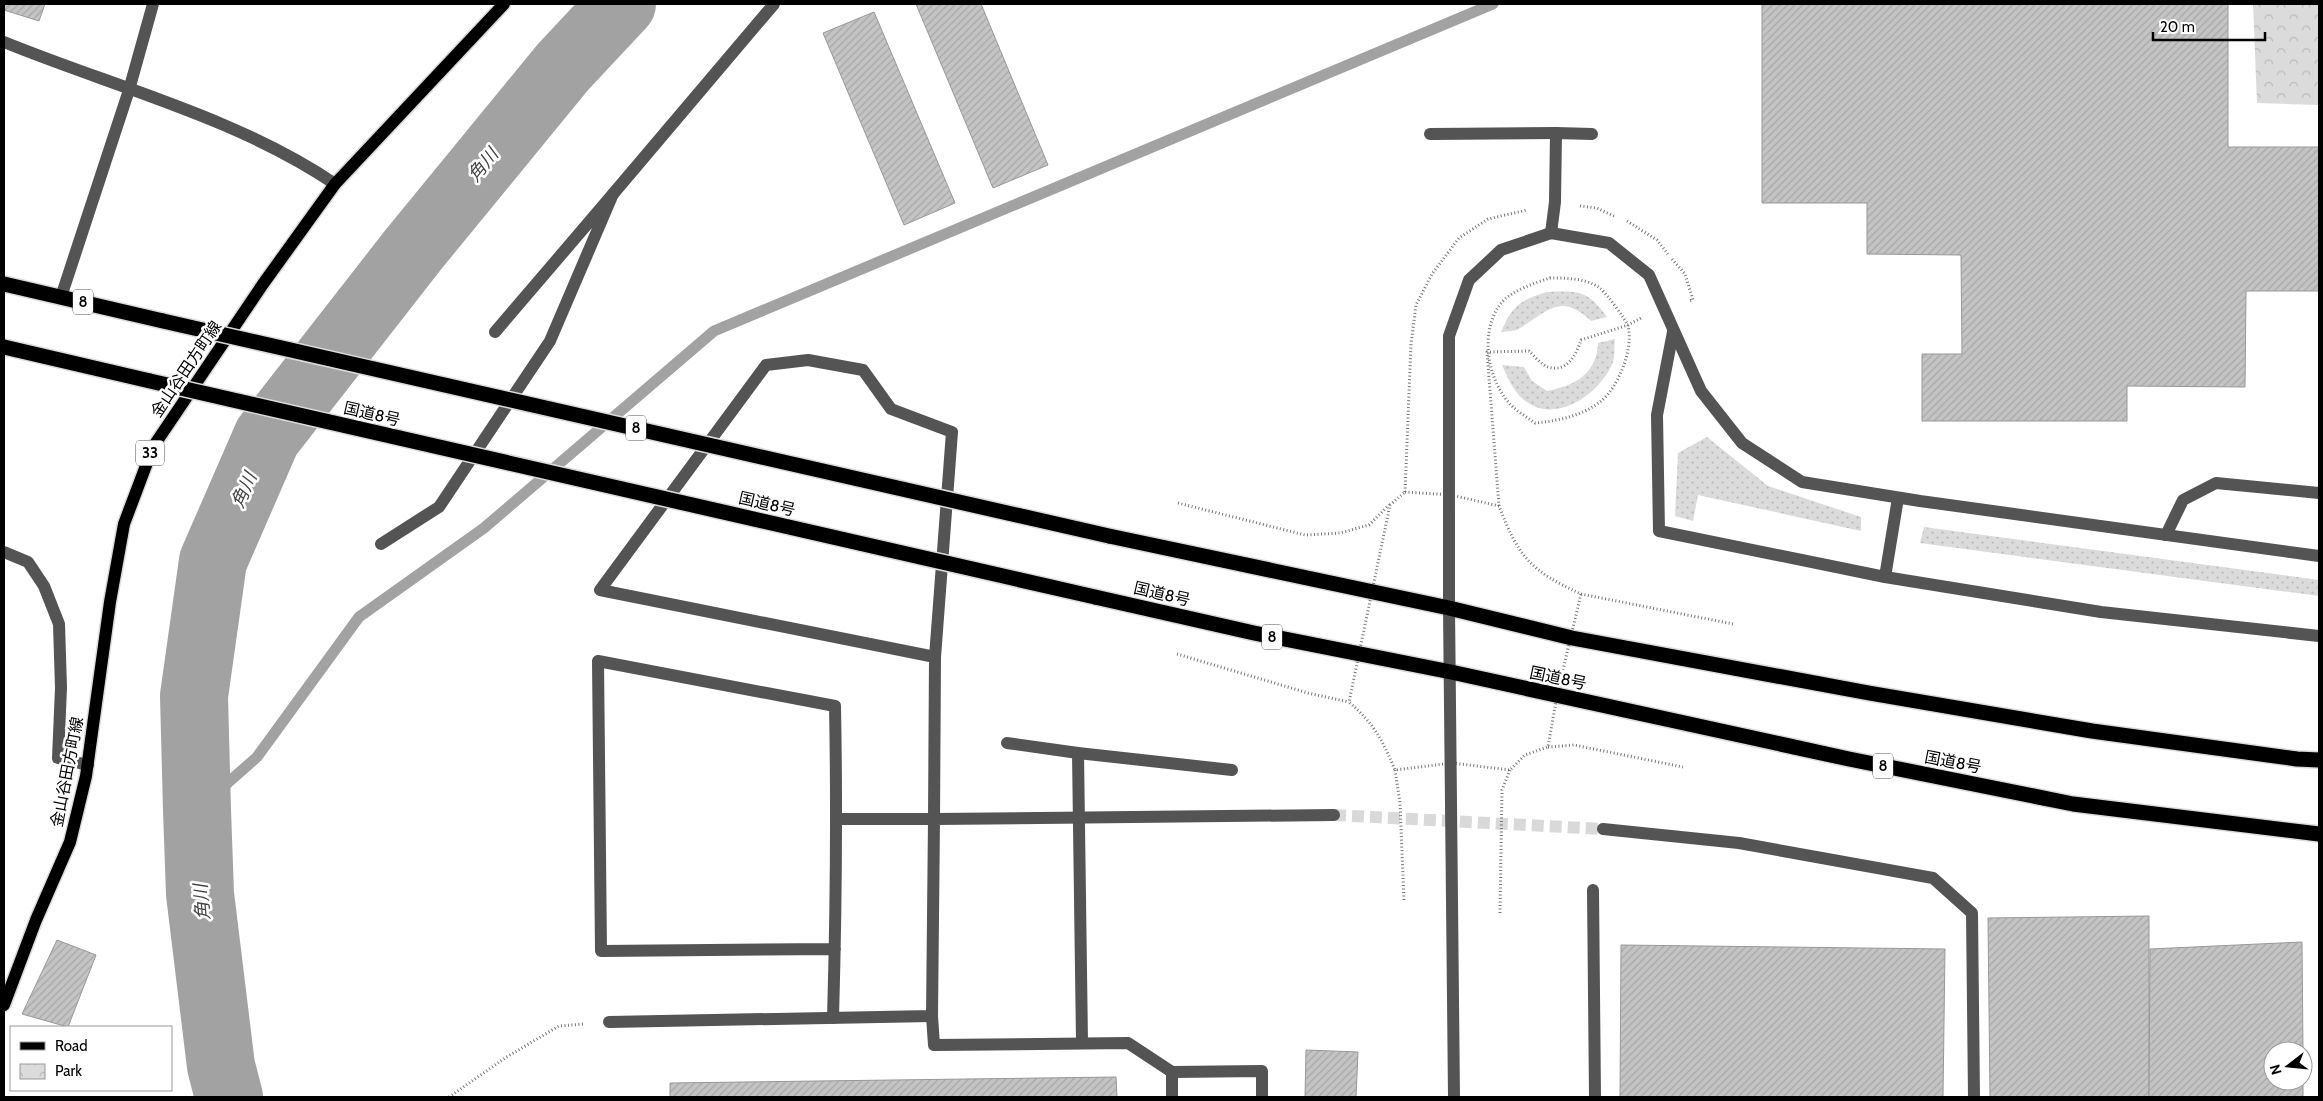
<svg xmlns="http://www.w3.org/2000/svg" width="2323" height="1101" font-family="Cabin,'Noto Sans JP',sans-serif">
<defs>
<pattern id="grass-dots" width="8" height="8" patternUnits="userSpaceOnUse" patternTransform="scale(1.25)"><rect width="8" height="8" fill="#dbdbdb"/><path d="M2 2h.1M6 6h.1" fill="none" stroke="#bababa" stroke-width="1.8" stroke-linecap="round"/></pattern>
<pattern id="park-crowns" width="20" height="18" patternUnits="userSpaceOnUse" patternTransform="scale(1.25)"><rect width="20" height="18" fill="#dbdbdb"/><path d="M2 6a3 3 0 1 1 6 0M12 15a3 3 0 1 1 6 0" fill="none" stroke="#bababa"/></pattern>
<pattern id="building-hatch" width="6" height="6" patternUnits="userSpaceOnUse" patternTransform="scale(1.25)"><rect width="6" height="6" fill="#c4c4c4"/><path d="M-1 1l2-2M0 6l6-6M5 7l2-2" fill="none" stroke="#a7a7a7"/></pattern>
</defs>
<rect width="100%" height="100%" fill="#fff"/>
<g fill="url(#grass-dots)">
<path d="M 1547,292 C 1580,291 1587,290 1607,317 L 1591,321 C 1561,292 1548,311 1520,328 C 1515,332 1507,331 1501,332 C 1512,306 1520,300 1547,292 Z"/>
<path d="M 1615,339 C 1614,346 1615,356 1613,362 C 1601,393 1556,426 1524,400 C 1513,391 1508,378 1502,365 L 1524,367 L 1532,381 L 1547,391 C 1574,386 1597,374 1598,343 Z"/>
<path d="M 1707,437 L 1768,486 L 1861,517 L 1861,531 L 1698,495 L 1693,521 L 1675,516 L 1678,453 Z"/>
<path d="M 1924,527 L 2319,580 L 2319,596 L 1920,543 Z"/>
</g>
<path fill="url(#park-crowns)" d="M 2253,4 L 2319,4 L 2319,105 L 2257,103 Z"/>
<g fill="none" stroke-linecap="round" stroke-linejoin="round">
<path stroke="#a2a2a2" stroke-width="11" d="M 197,810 L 257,757 L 359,617 L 484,528 L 714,331 L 1493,4"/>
<path stroke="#a2a2a2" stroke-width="68" d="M 229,1097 L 221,1066 L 200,894 L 197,810 L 194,696 L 213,561 L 267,437 L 413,250 L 563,67 L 622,4"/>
</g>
<g fill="url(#building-hatch)" stroke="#989898">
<path d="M 4,4 L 45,4 L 39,21 L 4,10 Z"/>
<path d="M 916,4 L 981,4 L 1048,165 L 993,188 Z"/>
<path d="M 1762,4 L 2228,4 L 2228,147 L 2319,147 L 2319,291 L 2246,291 L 2245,387 L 2127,386 L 2127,421 L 1922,421 L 1922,354 L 1962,354 L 1961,255 L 1867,254 L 1867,203 L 1762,203 Z"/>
<path d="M 874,12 L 955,203 L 904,225 L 823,33 Z"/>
<path d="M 2149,916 L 2149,1097 L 1990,1097 L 1988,918 Z"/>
<path d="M 57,940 L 96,955 L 68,1027 L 22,1014 Z"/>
<path d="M 2302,942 L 2303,1051 L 2273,1051 L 2273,1081 L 2303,1081 L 2303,1071 L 2303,1097 L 2149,1097 L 2150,949 Z"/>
<path d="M 1621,945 L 1945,949 L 1943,1097 L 1620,1097 Z"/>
<path d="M 1306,1050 L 1358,1052 L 1356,1097 L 1305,1097 Z"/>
<path d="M 1116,1077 L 1117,1097 L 670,1097 L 670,1083 Z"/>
</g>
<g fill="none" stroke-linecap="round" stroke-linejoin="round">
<path stroke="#d9d9d9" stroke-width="12" stroke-dasharray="12 6" stroke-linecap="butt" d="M 1334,815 L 1603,829"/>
<defs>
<path id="major" d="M 4,1005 L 36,920 L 70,842 L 86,776 L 110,602 L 124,524 L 153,447 L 263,284 L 335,184 L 504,4"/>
<g id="highway">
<path d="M 4,284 L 163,321"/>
<path d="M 4,347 L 150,381"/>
<path d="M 1109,536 L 1449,608 L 1572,638 L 1869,693 L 2092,731 L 2297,759 L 2319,760"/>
<path d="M 1095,597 L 1254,633 L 1451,672 L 1849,759 L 2073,804 L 2319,834"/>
</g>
</defs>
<use href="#major" stroke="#dbdbdb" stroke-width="15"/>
<use href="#highway" stroke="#dbdbdb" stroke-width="18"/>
<g stroke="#767676" stroke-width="3" stroke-dasharray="1 2.5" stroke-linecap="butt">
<path d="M 1580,206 L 1597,208 L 1614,216"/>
<path d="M 1627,221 L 1657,240 L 1668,254"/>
<path d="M 1672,259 L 1685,274 L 1693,300 L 1688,301"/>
<path d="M 1550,278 C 1566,278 1588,278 1601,289 C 1607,294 1626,320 1628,326 C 1634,349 1618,388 1600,402 C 1581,416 1558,421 1535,423 C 1528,418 1520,413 1514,408 C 1487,383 1478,331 1502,302 C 1513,290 1535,283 1550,278 Z"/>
<path d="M 1405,492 L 1411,344 L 1416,305 L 1432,274 L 1459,238 L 1488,219 L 1527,210"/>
<path d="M 1405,492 L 1451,495 L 1499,506 C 1519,558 1531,571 1581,594 L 1557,695 L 1548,747 L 1525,755 L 1510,770 L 1452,763 L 1395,770 C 1382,739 1374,724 1349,702 L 1390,505 Z"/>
<path d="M 1178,503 L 1305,535 L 1340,533 L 1369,525 L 1389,505"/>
<path d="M 1499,506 L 1487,352 L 1529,351 C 1534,356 1542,365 1548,367 C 1567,373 1576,355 1581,340 L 1628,325 L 1641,318"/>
<path d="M 1581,594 L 1733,624"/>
<path d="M 1177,654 L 1308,693 L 1349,702"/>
<path d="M 1548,747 L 1574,745 L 1683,767"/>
<path d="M 1395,770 L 1400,803 L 1404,902"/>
<path d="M 1500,913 L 1502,790 L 1510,770"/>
<path d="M 449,1097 L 505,1058 L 559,1026 L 584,1024"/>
</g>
<g stroke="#545454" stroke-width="12">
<path d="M 4,42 C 114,87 236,117 335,184"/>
<path d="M 1430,134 L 1556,133"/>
<path d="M 613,194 L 774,4"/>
<path d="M 1551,233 L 1555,202 L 1556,133 L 1592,134"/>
<path d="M 61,297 L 129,90 L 153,4"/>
<path d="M 1673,332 L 1657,415 L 1659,531 L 1885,577 L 1898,498"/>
<path d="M 2166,535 L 2183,500 L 2216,483 L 2319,493"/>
<path d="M 381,544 L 439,507 L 550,341 L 613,194 L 495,332"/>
<path d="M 4,552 L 28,562 L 44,586 L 59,624 L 61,688 L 58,758 L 88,765"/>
<path d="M 1885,577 L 2101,612 L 2319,636"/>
<path d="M 1007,743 L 1078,753 L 1232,770"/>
<path d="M 1078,753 L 1082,1042"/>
<path d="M 837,819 L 934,819 L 935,657 L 600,590 L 766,365 L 808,360 L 863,370 L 891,409 L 952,432 L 935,657"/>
<path d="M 1603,829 L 1739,843 L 1933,878 L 1972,913 L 1974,1097"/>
<path d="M 1593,890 L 1595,1097"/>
<path d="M 932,1016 L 934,1045 L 1128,1043 L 1172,1072 L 1262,1071 L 1262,1097"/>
<path d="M 833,1018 C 836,914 837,810 835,706 L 598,661 L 601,951 L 835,949"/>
<path d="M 609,1022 L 932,1016 L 934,819 L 1334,815"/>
<path d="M 1172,1072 L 1172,1097"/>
<path d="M 1454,1097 L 1449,608 L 1449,336 L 1469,280 L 1501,250 L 1551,233 L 1609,243 L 1649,275 L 1701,391 L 1742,443 L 1802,482 L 1920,501 L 2319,556"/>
</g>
<use href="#major" stroke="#000" stroke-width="12"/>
<use href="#highway" stroke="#000" stroke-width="15"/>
<defs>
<g id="highway-bridge">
<path d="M 163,321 L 1109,536"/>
<path d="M 150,381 L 1095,597"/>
</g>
</defs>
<use href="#highway-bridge" stroke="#dbdbdb" stroke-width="18" stroke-linecap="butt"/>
<use href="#highway-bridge" stroke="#000" stroke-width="15"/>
</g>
<g text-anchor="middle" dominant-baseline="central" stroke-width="5" stroke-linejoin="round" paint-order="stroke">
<g fill="#fff" stroke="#4c4c4c" stroke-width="1">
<rect x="73" y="289.5" width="20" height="25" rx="4"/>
<rect x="626" y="415.5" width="20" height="25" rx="4"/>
<rect x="136" y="440.5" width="28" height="25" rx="4"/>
<rect x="1262" y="624.5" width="20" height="25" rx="4"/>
<rect x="1873" y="753.5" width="20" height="25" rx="4"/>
</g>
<g font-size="15" font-weight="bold" fill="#000">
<text x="83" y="302">8</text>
<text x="636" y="428">8</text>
<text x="150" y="453">33</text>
<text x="1272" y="637">8</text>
<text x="1883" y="766">8</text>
</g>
<g font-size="16" fill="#000" stroke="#fff">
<text transform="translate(186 369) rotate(-56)">金山谷田方町線</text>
<text transform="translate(372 414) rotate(13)">国道8号</text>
<text transform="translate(767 504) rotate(13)">国道8号</text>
<text transform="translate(1162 594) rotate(13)">国道8号</text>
<text transform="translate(1558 678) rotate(12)">国道8号</text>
<text transform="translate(1953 762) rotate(11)">国道8号</text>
<text transform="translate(67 772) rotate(-79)">金山谷田方町線</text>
</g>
<g font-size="18" font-style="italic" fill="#434343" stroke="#fff">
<text transform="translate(483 165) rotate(-51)">角川</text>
<text transform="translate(244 490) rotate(-66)">角川</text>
<text transform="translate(202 902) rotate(-95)">角川</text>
</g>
</g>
<rect width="2323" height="1101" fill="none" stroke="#000000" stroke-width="10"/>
<rect x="10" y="1026" width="162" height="65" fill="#ffffff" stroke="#999999"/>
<rect x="20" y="1042" width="25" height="8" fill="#000000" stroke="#999999"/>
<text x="55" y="1051" font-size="15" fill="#000000">Road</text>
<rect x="20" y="1064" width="25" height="15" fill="url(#park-crowns)" stroke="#999999"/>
<text x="55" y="1076" font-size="15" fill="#000000">Park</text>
<g transform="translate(2288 1066) rotate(254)"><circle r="24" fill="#ffffff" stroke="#999999"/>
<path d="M0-4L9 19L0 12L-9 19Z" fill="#000000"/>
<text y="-8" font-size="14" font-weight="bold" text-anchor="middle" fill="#000000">N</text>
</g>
<path d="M2153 32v8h112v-8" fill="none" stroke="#000000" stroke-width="2.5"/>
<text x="2160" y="32" font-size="15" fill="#000000" stroke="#ffffff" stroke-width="4" paint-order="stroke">20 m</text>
</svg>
